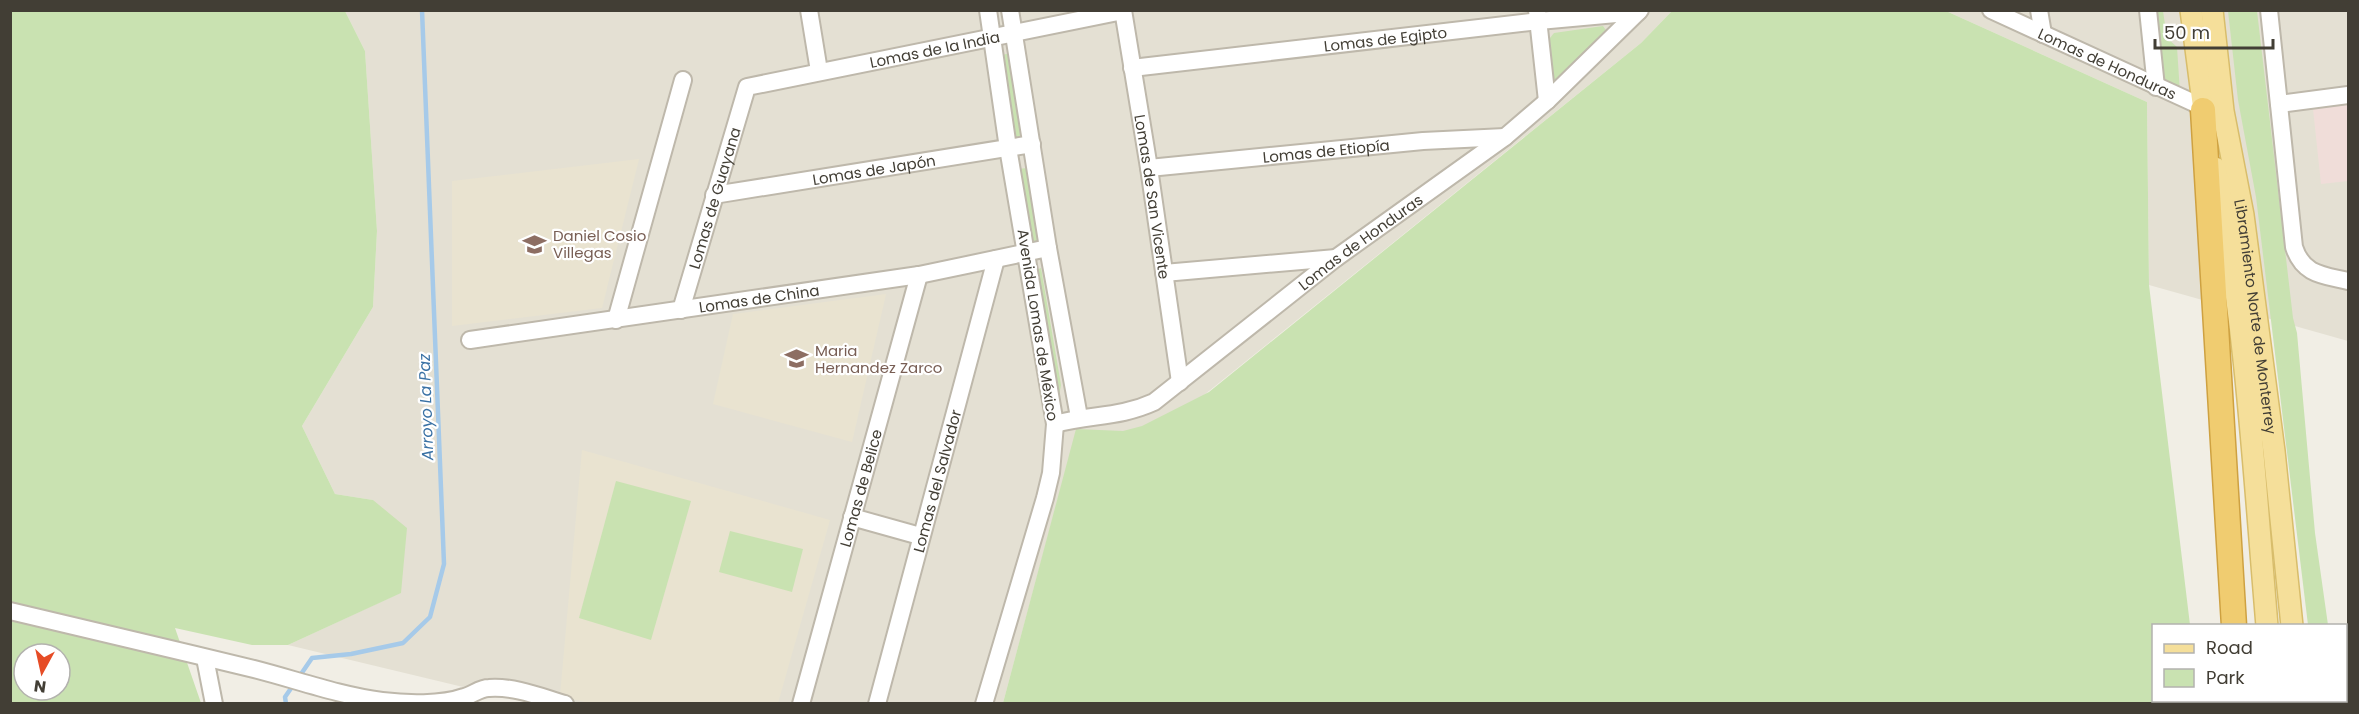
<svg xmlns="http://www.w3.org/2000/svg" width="2359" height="714" font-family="Poppins,sans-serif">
<rect width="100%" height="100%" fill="#f1eee5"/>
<g fill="#e4e0d3">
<path d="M 345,11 L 1672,11 L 1641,43 L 1122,461 L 1070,454 L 1003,703 L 530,703 L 288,645 L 400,593 L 373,500 L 335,494 L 302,426 L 373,307 L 377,231 L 365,51 Z"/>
<path d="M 1946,11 L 2348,11 L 2348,341 L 2149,285 L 2147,102 Z"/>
</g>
<g fill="#e9e3d0">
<path d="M 639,159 L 602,308 L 452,326 L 452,181 Z"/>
<path d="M 886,294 L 852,442 L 713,404 L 733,314 Z"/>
<path d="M 582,450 L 830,520 L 778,703 L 593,704 L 560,696 Z"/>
</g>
<path fill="#f0ddd9" d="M 2348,104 L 2348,181 L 2321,184 L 2313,109 Z"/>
<g fill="#c9e2b1" fill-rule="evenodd">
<path d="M 10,11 L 345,11 L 365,51 L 377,231 L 373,307 L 302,426 L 335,494 L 373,500 L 407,528 L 401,593 L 288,645 L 252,645 L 175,628 L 201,703 L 11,703 ZM 24,654 L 60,654 L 60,690 L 24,690 Z"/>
<path d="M 1672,11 L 1946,11 L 2147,102 L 2149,285 L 2190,625 L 2154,626 L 2154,700 L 2200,701 L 2200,703 L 1003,703 L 1076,429 L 1123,431 L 1142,426 L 1209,392 L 1641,43 Z"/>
<path d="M 2153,11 L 2163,11 L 2167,38 L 2177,47 L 2180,93 L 2160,77 Z"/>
<path d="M 2228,11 L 2257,11 L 2293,318 L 2297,333 L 2315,533 L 2328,625 L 2308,625 L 2256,197 L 2238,100 Z"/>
<path d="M 1603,26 L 1610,36 L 1552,85 L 1546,43 L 1554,33 Z"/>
<path d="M 1011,53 L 1024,138 L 1014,138 L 1002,55 Z"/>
<path d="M 1027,168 L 1040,245 L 1030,247 L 1018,169 Z"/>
<path d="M 1041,268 L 1061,385 L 1057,406 L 1036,270 Z"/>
<path d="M 616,481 L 691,501 L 651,640 L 579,618 Z"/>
<path d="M 730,531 L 803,549 L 792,592 L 719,572 Z"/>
</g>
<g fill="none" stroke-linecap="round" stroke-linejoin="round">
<g stroke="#a6cae9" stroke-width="4.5">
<path d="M 299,677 L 312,658 L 351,654 L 403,643 L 430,617 L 444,564 L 422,10"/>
<path d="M 286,704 L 285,697 L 294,684"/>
</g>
<defs>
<g id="minor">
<path d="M 809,10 L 819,71"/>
<path d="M 1010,10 L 1048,248 L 1079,417"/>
<path id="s1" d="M 1123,10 L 1149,168 L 1180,382"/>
<path d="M 1537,10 L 1547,101"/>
<path id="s2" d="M 1991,10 L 2194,103 L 2203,110 L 2213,110"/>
<path d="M 2039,10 L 2043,34"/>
<path d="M 2148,10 L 2156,87"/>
<path d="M 2269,10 L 2294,247 C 2303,275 2323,275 2348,281"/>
<path id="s3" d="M 1132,68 L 1539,21 L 1638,12"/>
<path d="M 2279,104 L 2348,95"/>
<path id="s4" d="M 1149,168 L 1423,141 L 1505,137"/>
<path id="s5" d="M 714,195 L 1032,144"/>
<path d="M 1164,273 L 1336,258"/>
<path id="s6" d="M 681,310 L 747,87 L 1123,11"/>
<path d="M 616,320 L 683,80"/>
<path id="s7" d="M 470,340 L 919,275 L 1048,248"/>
<path id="s8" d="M 1055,424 C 1091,414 1119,418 1154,402 L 1336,258 L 1505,137 L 1547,101 L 1640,10"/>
<path d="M 852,517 L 920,536"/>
<path d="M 10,611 C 92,631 173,649 254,669 C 297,680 338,695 382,701 C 406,704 442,705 464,697 C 473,695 479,688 489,688 C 514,686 541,697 565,704"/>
<path d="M 205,658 L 214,704"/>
<path id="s9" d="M 801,704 L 919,275"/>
<path id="s10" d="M 877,704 L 996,259"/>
<path d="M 984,704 L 1045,498 L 1051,473 L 1055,424 L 1008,148 L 988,10"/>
</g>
<g id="major">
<path d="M 2191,10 L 2206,126"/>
<path id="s11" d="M 2212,10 L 2223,111 L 2243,215 L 2274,451 L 2292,626"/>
<path d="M 2215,168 C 2246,318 2254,473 2267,626"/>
<path d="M 2274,700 L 2274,704"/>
<path d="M 2302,700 L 2302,704"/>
</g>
<g id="highway">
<path d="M 2203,110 L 2234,626"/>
<path d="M 2236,700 L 2236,704"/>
</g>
</defs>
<use href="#minor" stroke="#beb8ab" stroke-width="20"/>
<use href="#major" stroke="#d8bd6b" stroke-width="24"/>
<use href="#highway" stroke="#cea141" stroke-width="27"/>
<use href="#minor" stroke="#fff" stroke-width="16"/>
<use href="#major" stroke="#f5df9a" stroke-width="21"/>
<use href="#highway" stroke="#f0cc70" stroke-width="24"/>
</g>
<defs>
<symbol id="school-bare" viewBox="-9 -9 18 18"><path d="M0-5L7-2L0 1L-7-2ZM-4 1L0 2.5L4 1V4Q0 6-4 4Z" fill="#8d6e63" stroke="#fff" stroke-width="2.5" paint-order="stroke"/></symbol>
</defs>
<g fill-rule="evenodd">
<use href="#school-bare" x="518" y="228" width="33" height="33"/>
<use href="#school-bare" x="780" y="342" width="33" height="33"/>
</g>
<g text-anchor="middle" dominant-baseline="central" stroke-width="4.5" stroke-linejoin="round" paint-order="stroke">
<g font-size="15" fill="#423e35" stroke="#fff">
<text stroke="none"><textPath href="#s3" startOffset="255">Lomas de Egipto</textPath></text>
<text stroke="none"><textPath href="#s6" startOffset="424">Lomas de la India</textPath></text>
<text stroke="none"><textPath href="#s2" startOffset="128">Lomas de Honduras</textPath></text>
<text stroke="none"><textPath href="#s4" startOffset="178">Lomas de Etiopía</textPath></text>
<text stroke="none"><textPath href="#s5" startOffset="162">Lomas de Japón</textPath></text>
<text stroke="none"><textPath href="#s1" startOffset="189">Lomas de San Vicente</textPath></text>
<text stroke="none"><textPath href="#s6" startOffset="117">Lomas de Guayana</textPath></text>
<text stroke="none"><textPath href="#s8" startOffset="363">Lomas de Honduras</textPath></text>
<text stroke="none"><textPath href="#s7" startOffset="292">Lomas de China</textPath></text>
<text stroke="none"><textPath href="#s11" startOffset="310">Libramiento Norte de Monterrey</textPath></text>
<text transform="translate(1038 325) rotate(81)">Avenida Lomas de México</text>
<text stroke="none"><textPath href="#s10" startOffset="231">Lomas del Salvador</textPath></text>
<text stroke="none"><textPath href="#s9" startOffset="224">Lomas de Belice</textPath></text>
</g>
<g font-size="15" fill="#785e54" stroke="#fff" text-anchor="start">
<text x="553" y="235">Daniel Cosio<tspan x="553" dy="17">Villegas</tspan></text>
<text x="815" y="350">Maria<tspan x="815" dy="17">Hernandez Zarco</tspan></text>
</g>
<g font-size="16" font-style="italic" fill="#3971a4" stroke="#fff">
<text transform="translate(426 407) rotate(-92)">Arroyo La Paz</text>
</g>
</g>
<rect width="2359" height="714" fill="none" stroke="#423e35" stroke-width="24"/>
<rect x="2152" y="624" width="195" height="78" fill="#ffffff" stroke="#b3b2ae" stroke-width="1.5"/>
<rect x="2164" y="644" width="30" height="9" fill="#f5df9a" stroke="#b3b2ae" stroke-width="1.5"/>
<text x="2206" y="654" font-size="18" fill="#423e35">Road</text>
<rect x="2164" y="669" width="30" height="18" fill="#c9e2b1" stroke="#b3b2ae" stroke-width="1.5"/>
<text x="2206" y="684" font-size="18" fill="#423e35">Park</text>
<g transform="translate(42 672) rotate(188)"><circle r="28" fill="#ffffff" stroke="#b3b2ae" stroke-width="1.5"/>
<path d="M0-4.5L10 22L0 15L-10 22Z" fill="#e64c26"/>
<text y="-9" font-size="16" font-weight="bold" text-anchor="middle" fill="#423e35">N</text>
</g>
<path d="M2155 39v9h118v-9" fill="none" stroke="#423e35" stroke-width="3"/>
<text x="2164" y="39" font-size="18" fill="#423e35" stroke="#ffffff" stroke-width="4.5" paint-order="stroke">50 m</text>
</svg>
